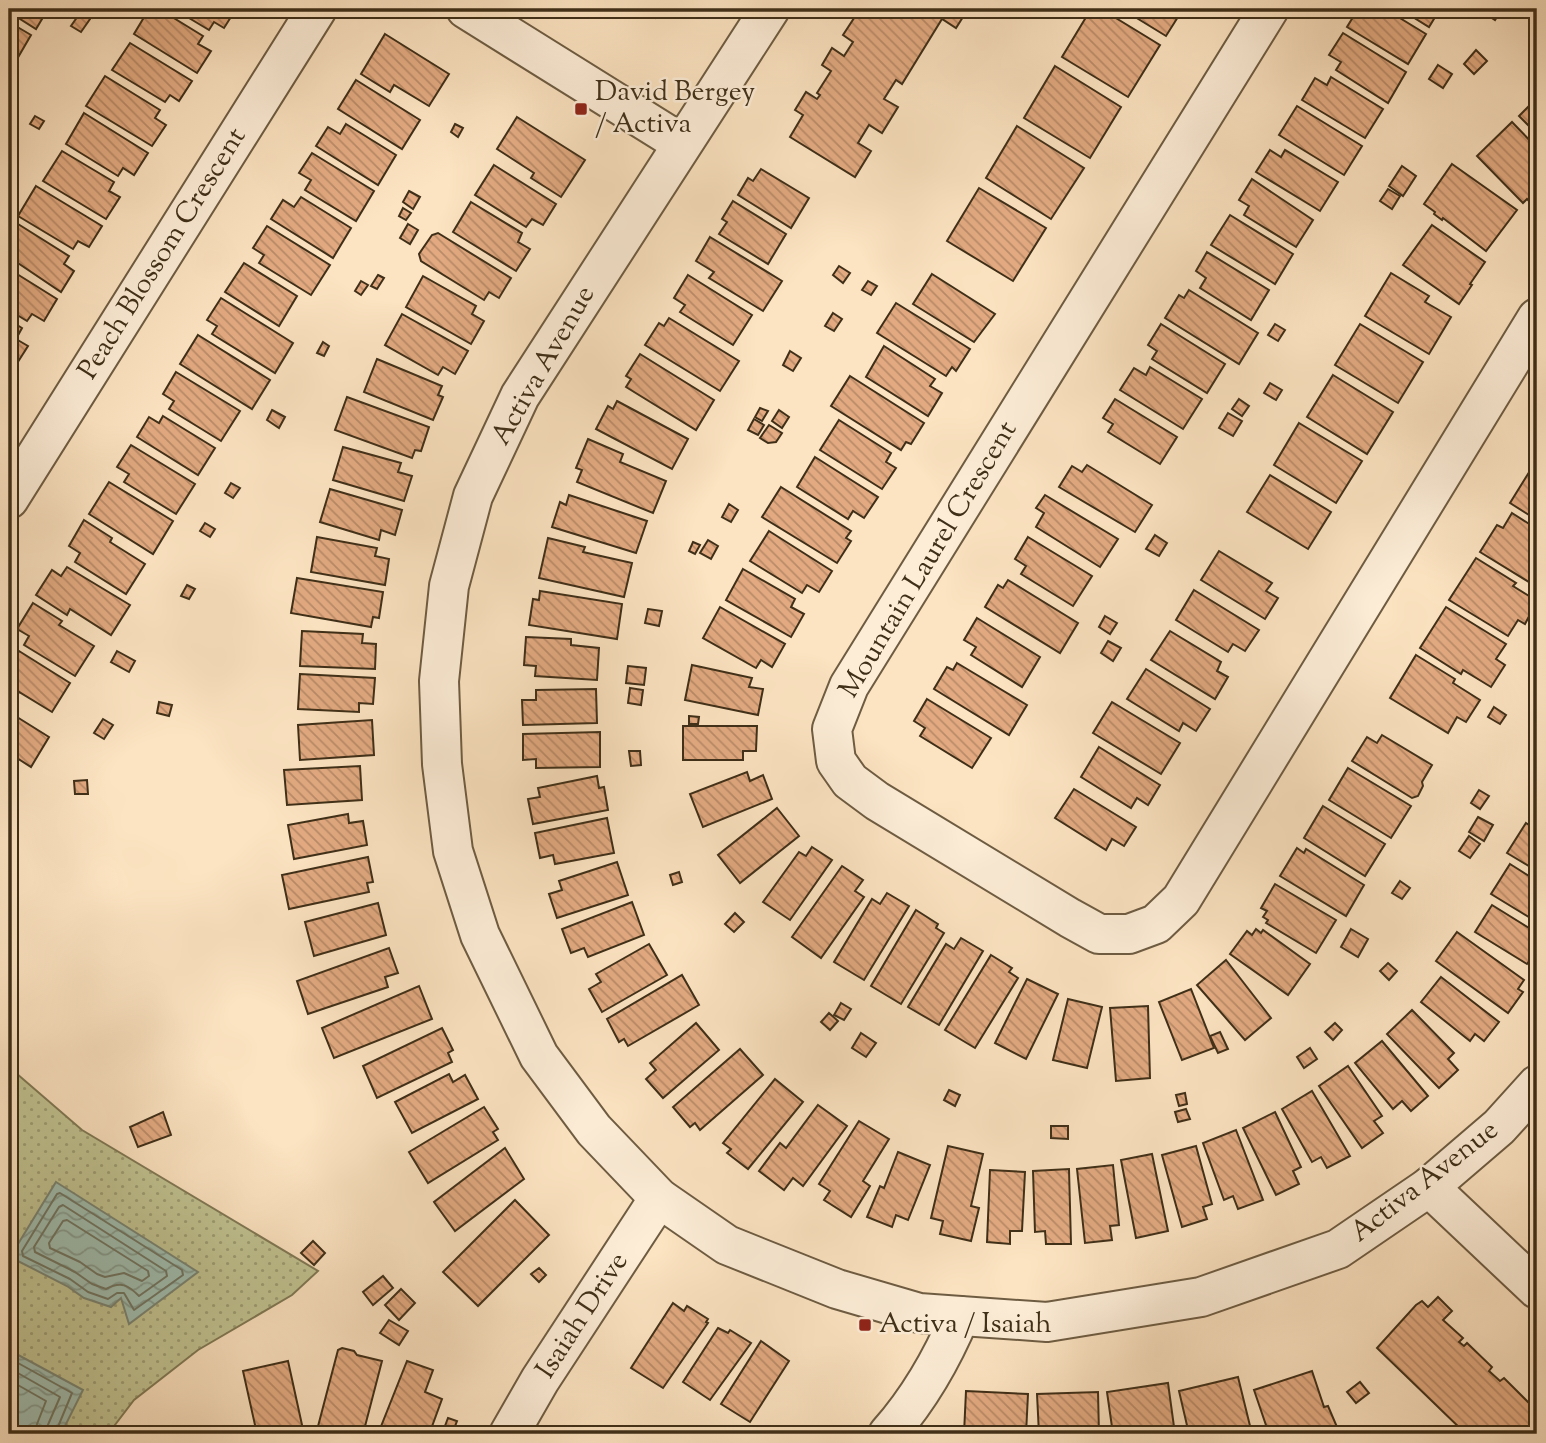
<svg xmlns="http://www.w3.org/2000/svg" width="1546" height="1443" font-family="'Sorts Mill Goudy',serif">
<defs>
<pattern id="grass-dots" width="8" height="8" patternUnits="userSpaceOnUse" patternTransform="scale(1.75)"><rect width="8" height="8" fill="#c1c392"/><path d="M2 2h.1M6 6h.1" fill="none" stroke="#9e9f76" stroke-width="1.8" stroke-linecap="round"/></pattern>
<pattern id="water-waves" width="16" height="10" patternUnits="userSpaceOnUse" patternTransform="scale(1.75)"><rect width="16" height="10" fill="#9fbeb1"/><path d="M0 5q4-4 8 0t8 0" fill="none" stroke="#839b8f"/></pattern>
<pattern id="building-back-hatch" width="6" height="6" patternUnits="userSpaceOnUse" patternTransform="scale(1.75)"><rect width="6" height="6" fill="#e3aa81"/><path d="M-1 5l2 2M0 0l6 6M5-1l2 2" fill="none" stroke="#b98b69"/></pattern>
</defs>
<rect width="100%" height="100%" fill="#fce3c1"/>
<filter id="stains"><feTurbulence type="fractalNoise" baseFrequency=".00286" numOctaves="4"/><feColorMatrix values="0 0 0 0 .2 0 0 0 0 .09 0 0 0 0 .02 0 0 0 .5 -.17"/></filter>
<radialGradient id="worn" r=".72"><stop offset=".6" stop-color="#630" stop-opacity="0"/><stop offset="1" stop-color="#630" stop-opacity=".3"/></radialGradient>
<path fill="url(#grass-dots)" stroke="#807955" stroke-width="2" d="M 9,1067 L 82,1130 L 318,1271 L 292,1295 L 198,1350 L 134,1400 L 108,1434 L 9,1434 Z"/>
<g fill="url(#water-waves)" stroke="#798574" stroke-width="2">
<path d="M 56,1182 L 198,1272 L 129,1324 L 121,1298 L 111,1307 L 84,1298 L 67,1286 L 10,1257 Z"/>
<path d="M 9,1350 L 83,1390 L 61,1434 L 9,1434 Z"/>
</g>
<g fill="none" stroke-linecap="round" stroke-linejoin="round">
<g stroke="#6f7664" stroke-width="2">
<path d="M 60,1193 L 182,1270 L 183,1275 L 134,1310 L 124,1293 L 117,1293 L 108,1299 L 88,1292 L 70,1279 L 23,1256 L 22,1251 L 57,1194 Z"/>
<path d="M 63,1205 L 166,1271 L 167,1276 L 139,1296 C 128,1285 121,1281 106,1289 L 92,1284 L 75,1272 L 35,1252 L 34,1247 L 59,1207 Z"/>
<path d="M 67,1220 L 148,1271 L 149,1276 L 142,1281 L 124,1273 L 105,1277 L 97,1274 L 80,1262 L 50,1248 L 49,1243 L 63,1221 Z"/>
<path d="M 9,1358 L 72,1393 L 55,1434"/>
<path d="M 9,1368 L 60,1397 L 47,1427 L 46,1434"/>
<path d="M 9,1380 L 46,1401 L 37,1424 L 35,1434"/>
</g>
</g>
<g fill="url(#building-back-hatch)" stroke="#3f2f18" stroke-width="2">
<path d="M 9,9 L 48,9 L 36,29 L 9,12 Z"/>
<path d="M 83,9 L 98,9 L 92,18 L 81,11 Z"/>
<path d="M 149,9 L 159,9 L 203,36 L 198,44 L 211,51 L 197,73 L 134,34 Z"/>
<path d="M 174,9 L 236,9 L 224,28 L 214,22 L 209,30 Z"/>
<path d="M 640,9 L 661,9 L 655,18 Z"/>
<path d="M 860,9 L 871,12 L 873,9 L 968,9 L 956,28 L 942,19 L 902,84 L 896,80 L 884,99 L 898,107 L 882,133 L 869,125 L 858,143 L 871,151 L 855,177 L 790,137 L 803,115 L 795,110 L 806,92 L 817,99 L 820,95 L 817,93 L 831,71 L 822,65 L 832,48 L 844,56 L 853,42 L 843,35 Z"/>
<path d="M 1091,9 L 1101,9 L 1160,45 L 1128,97 L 1062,57 Z"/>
<path d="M 1122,9 L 1183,9 L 1166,36 Z"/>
<path d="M 1358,9 L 1385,9 L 1426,34 L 1408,64 L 1347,27 Z"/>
<path d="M 1400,9 L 1440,9 L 1429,27 Z"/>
<path d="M 1485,9 L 1502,9 L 1495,20 L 1483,12 Z"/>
<path d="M 80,13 L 90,19 L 81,32 L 71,26 Z"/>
<path d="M 9,22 L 31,35 L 13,66 L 9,63 Z"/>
<path d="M 1343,33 L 1406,72 L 1388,103 L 1336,70 L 1341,62 L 1329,55 Z"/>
<path d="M 385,34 L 449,74 L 429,106 L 394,85 L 390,92 L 361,74 Z"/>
<path d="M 130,43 L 192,81 L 179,101 L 170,95 L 165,102 L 112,70 Z"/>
<path d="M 1476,50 L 1487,61 L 1474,74 L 1464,64 Z"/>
<path d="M 1438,65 L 1452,74 L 1443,88 L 1429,79 Z"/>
<path d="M 1055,66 L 1121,107 L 1090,158 L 1024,118 Z"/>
<path d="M 105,76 L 160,110 L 155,118 L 166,125 L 152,146 L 86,106 Z"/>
<path d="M 1331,77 L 1383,109 L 1365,138 L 1302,100 L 1315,78 L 1327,85 Z"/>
<path d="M 356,80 L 420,120 L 402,149 L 338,109 Z"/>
<path d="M 1537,98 L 1537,134 L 1519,116 Z"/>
<path d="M 1297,106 L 1362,146 L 1344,175 L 1279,135 Z"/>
<path d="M 84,113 L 148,153 L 134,175 L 123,168 L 118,176 L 66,144 Z"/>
<path d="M 35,116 L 44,121 L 39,129 L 30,124 Z"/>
<path d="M 517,117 L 585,160 L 561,197 L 531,178 L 534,173 L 497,149 Z"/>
<path d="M 1512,122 L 1537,148 L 1537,202 L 1534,206 L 1527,199 L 1523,203 L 1477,156 Z"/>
<path d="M 346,124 L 396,155 L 378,185 L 316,146 L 328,127 L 340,134 Z"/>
<path d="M 455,124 L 463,128 L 458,137 L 451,132 Z"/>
<path d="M 1017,126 L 1084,168 L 1051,219 L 986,178 Z"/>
<path d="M 1270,150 L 1281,157 L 1285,150 L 1338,182 L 1320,211 L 1256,172 Z"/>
<path d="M 62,151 L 114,182 L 109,191 L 120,197 L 106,219 L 43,181 Z"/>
<path d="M 312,153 L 374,191 L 356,221 L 305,190 L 311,180 L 299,173 Z"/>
<path d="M 1452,164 L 1517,210 L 1486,251 L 1443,218 L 1442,220 L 1434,214 L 1435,212 L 1424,204 Z"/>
<path d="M 494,165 L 556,204 L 543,225 L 532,219 L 526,227 L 475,195 Z"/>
<path d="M 1402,166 L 1416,176 L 1403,196 L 1389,186 Z"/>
<path d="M 761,169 L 809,198 L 791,228 L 738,195 L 748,178 L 753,181 Z"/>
<path d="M 1252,179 L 1313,220 L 1296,247 L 1244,215 L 1249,206 L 1239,200 Z"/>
<path d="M 36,186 L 102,226 L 89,247 L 78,241 L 73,249 L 18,216 Z"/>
<path d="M 979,188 L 1046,228 L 1013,281 L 947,241 Z"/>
<path d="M 1388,189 L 1400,196 L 1392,209 L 1380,201 Z"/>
<path d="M 409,191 L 420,197 L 413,209 L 403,202 Z"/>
<path d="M 301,197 L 351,228 L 333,258 L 271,219 L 283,200 L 294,207 Z"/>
<path d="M 733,201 L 786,234 L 768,264 L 719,234 L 727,222 L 722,219 Z"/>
<path d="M 471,202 L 522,233 L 518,242 L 530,249 L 516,271 L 453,232 Z"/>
<path d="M 403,208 L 411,213 L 406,220 L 399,216 Z"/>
<path d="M 1230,215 L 1293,254 L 1275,284 L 1211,245 Z"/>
<path d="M 18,224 L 69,256 L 64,264 L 74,271 L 61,292 L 9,257 L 9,238 Z"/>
<path d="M 408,224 L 418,230 L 410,244 L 400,238 Z"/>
<path d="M 1432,225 L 1485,262 L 1470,284 L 1472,285 L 1459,304 L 1403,265 Z"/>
<path d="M 267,226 L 330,265 L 311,295 L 259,263 L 264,255 L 253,248 Z"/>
<path d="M 438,233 L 511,278 L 499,298 L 489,292 L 484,300 L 421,261 L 419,254 L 432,235 Z"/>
<path d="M 710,237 L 782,281 L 763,311 L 709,278 L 714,272 L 696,261 Z"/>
<path d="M 1207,252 L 1269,290 L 1251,320 L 1200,288 L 1206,278 L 1196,271 Z"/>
<path d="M 244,263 L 297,296 L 279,326 L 225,292 Z"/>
<path d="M 839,266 L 850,273 L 843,283 L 833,275 Z"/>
<path d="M 9,269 L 57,299 L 44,321 L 32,314 L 27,321 L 9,310 Z"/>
<path d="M 1391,273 L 1429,296 L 1425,302 L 1451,317 L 1429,354 L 1365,316 Z"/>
<path d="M 932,274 L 995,314 L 974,342 L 913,304 Z"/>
<path d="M 378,275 L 384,278 L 377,289 L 371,286 Z"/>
<path d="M 688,275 L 752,315 L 733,345 L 680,312 L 685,305 L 674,298 Z"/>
<path d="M 423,276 L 476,306 L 472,314 L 484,321 L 471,344 L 406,307 Z"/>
<path d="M 361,281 L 368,285 L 361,295 L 355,291 Z"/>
<path d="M 868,281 L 877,286 L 871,295 L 862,290 Z"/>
<path d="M 1189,290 L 1258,333 L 1239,364 L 1165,318 L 1179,295 L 1184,298 Z"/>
<path d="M 221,298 L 293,343 L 275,373 L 212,334 L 217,326 L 207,320 Z"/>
<path d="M 896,303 L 970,349 L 956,371 L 952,367 L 946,376 L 877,333 Z"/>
<path d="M 833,313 L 842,319 L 834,331 L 825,326 Z"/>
<path d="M 402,314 L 468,351 L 455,374 L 443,367 L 438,375 L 385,345 Z"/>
<path d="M 669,318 L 739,361 L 720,391 L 645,345 L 659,323 L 664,326 Z"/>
<path d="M 9,320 L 22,328 L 16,339 L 28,346 L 16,365 L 9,361 Z"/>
<path d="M 1161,324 L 1225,364 L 1207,393 L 1152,359 L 1157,351 L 1148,345 Z"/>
<path d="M 1275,324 L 1285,330 L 1278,341 L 1268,335 Z"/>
<path d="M 1360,324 L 1423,362 L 1398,403 L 1335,365 Z"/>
<path d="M 198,335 L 270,380 L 252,409 L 180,364 Z"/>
<path d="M 323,342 L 329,346 L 324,356 L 317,353 Z"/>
<path d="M 884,346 L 935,379 L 930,386 L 942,393 L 928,416 L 866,377 Z"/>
<path d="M 790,351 L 801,358 L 793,371 L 783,365 Z"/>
<path d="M 640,354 L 714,400 L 696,430 L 626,387 L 631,379 L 626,376 Z"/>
<path d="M 377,359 L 442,386 L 438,395 L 443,397 L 433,420 L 364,392 Z"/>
<path d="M 1150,367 L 1202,399 L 1183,429 L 1120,390 L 1134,368 L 1146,375 Z"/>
<path d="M 176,372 L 240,411 L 221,441 L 169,409 L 174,401 L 163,394 Z"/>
<path d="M 1333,375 L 1393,412 L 1367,454 L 1307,417 Z"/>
<path d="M 850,376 L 924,423 L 911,444 L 906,442 L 901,450 L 831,406 Z"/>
<path d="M 1270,383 L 1282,390 L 1276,400 L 1264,393 Z"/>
<path d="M 347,397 L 429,427 L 421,451 L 415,450 L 412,458 L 335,430 Z"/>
<path d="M 1115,399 L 1177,437 L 1160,464 L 1108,432 L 1113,424 L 1103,418 Z"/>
<path d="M 1239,399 L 1249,406 L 1242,416 L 1232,409 Z"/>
<path d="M 617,401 L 688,439 L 672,469 L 596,429 L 608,406 L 613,409 Z"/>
<path d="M 760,408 L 768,411 L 762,421 L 755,417 Z"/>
<path d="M 272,410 L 285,417 L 279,428 L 267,420 Z"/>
<path d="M 779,410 L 789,417 L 782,428 L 772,421 Z"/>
<path d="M 1228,413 L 1242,421 L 1233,436 L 1219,428 Z"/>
<path d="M 163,416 L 215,448 L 198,475 L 137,437 L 149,417 L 159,423 Z"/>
<path d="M 754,419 L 764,425 L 758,435 L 748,430 Z"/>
<path d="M 839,420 L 891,453 L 886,462 L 896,468 L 882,489 L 820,450 Z"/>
<path d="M 1299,423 L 1362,461 L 1336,503 L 1274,465 Z"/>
<path d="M 769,425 L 782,433 L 776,442 L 768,443 L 760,438 Z"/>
<path d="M 588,439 L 623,454 L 620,462 L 666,481 L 653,513 L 577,482 L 582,470 L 576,468 Z"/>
<path d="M 131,445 L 195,484 L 176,514 L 124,482 L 129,474 L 117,467 Z"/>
<path d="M 343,447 L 401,463 L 398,472 L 412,476 L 404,501 L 333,480 Z"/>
<path d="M 815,457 L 878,497 L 864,518 L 853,511 L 848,519 L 797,487 Z"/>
<path d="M 1536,461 L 1537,462 L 1537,520 L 1510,503 Z"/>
<path d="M 1087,465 L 1152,505 L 1135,532 L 1059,487 L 1072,466 L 1082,472 Z"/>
<path d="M 1270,475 L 1331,512 L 1308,549 L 1247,512 Z"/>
<path d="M 109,482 L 173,521 L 153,554 L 89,514 Z"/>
<path d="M 231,483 L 240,488 L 233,498 L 225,493 Z"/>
<path d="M 781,487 L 851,531 L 846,538 L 851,541 L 837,563 L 762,517 Z"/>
<path d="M 330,489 L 402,510 L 395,535 L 381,530 L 379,540 L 320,522 Z"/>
<path d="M 569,495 L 647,521 L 636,553 L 552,527 L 560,502 L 566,505 Z"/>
<path d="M 1045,495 L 1118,539 L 1100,567 L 1036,527 L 1044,513 L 1036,508 Z"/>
<path d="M 729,504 L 738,510 L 731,522 L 722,517 Z"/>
<path d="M 1512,513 L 1537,529 L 1537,587 L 1480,552 L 1497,525 L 1503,528 Z"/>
<path d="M 84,520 L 112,538 L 110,542 L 145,564 L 126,594 L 75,562 L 80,553 L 69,546 Z"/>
<path d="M 205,523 L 215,529 L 210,537 L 200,531 Z"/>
<path d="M 769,531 L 832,571 L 819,592 L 807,585 L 802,593 L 750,561 Z"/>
<path d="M 1155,535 L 1167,543 L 1159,556 L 1146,549 Z"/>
<path d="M 317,537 L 377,548 L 375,556 L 389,559 L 385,585 L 311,572 Z"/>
<path d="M 1028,537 L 1092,576 L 1073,606 L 1021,574 L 1026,566 L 1015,559 Z"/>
<path d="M 548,538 L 585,547 L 583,552 L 632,563 L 624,597 L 539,578 Z"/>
<path d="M 708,540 L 718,546 L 711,559 L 700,553 Z"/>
<path d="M 693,542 L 700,545 L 695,554 L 689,551 Z"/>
<path d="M 1219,551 L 1272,583 L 1266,591 L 1278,598 L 1265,619 L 1201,580 Z"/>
<path d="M 1476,558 L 1516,583 L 1513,586 L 1537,601 L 1525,624 L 1518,620 L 1508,636 L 1449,600 Z"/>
<path d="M 67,567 L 130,605 L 111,635 L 70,609 L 67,615 L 36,595 L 52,570 L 61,576 Z"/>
<path d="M 743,569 L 795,599 L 791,607 L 804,614 L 791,637 L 726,600 Z"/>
<path d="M 297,578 L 383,592 L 379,618 L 373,617 L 371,627 L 291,613 Z"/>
<path d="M 1008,580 L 1078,623 L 1060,653 L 985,607 L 998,585 L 1003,588 Z"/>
<path d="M 187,585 L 195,589 L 189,599 L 181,596 Z"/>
<path d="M 1194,590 L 1259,630 L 1245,651 L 1233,644 L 1228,652 L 1176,620 Z"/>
<path d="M 540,591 L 622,604 L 617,639 L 529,625 L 533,599 L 539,600 Z"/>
<path d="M 33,603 L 62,621 L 59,625 L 94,646 L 75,676 L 24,645 L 29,636 L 17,629 Z"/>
<path d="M 720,607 L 785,644 L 772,667 L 761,660 L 756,668 L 703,638 Z"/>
<path d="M 1446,607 L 1506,644 L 1496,659 L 1505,665 L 1491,687 L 1463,670 L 1461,674 L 1420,648 Z"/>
<path d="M 648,609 L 662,611 L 659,626 L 645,623 Z"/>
<path d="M 1105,616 L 1117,623 L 1110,634 L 1099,627 Z"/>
<path d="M 977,618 L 1040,657 L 1022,687 L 971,655 L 976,647 L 964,640 Z"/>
<path d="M 302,631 L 363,634 L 362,643 L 376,644 L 375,669 L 300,666 Z"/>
<path d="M 1170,631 L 1221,662 L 1217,671 L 1228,677 L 1215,699 L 1151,660 Z"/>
<path d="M 526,637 L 571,639 L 571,645 L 599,648 L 597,680 L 535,676 L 536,666 L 524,665 Z"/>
<path d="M 1108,641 L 1121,648 L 1113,661 L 1101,653 Z"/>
<path d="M 19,651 L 70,683 L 52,712 L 19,692 L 16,697 L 9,693 L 9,659 L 13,662 Z"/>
<path d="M 117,651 L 135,661 L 129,672 L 111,662 Z"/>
<path d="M 1416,655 L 1455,679 L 1453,683 L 1480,700 L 1466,722 L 1457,717 L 1448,733 L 1390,698 Z"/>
<path d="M 957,663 L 1027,705 L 1009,735 L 934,689 L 947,667 L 953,670 Z"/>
<path d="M 692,665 L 752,678 L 749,687 L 763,689 L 758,715 L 685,700 Z"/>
<path d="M 628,666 L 646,668 L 644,685 L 626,683 Z"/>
<path d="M 1146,669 L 1210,709 L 1196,731 L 1183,723 L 1179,731 L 1127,699 Z"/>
<path d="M 300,674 L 375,678 L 373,704 L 359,703 L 359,712 L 298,709 Z"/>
<path d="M 630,688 L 643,690 L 641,705 L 628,703 Z"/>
<path d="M 596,689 L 597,723 L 523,725 L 522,700 L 536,700 L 536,690 Z"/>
<path d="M 927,699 L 991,738 L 972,768 L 920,736 L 925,728 L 914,721 Z"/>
<path d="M 159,702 L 172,705 L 169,716 L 157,713 Z"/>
<path d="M 1112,702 L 1180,743 L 1161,774 L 1093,733 Z"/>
<path d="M 1494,707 L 1506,715 L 1500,724 L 1488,717 Z"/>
<path d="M 9,712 L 49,737 L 31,767 L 9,753 Z"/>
<path d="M 689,716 L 699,717 L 698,724 L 689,724 Z"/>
<path d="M 103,719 L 113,725 L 104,739 L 94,733 Z"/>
<path d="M 372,720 L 374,755 L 300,760 L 298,725 Z"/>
<path d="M 683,726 L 757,726 L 756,751 L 743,751 L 743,760 L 683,760 Z"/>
<path d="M 600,732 L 600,767 L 536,768 L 536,759 L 523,760 L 523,734 Z"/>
<path d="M 1382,735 L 1432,765 L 1422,782 L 1423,786 L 1418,796 L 1412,798 L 1352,761 L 1367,737 L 1377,743 Z"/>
<path d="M 1099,747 L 1160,785 L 1148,805 L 1137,798 L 1131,808 L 1081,777 Z"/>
<path d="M 629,751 L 640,751 L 641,765 L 631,766 Z"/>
<path d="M 360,766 L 362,800 L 287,805 L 284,770 Z"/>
<path d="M 1348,768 L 1411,806 L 1391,838 L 1329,800 Z"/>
<path d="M 747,772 L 750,781 L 763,775 L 772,799 L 703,827 L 690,794 Z"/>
<path d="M 597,776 L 599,788 L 604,787 L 608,810 L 533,824 L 528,799 L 540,797 L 538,788 Z"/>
<path d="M 87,780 L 88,794 L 75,794 L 74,781 Z"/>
<path d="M 1074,789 L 1136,827 L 1124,846 L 1112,839 L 1106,850 L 1055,818 Z"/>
<path d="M 1479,790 L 1489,796 L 1480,809 L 1471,803 Z"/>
<path d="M 1323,806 L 1385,844 L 1365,876 L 1304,838 Z"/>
<path d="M 777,808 L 799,836 L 740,883 L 718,855 Z"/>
<path d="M 348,814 L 349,823 L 363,821 L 367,845 L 294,859 L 288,825 Z"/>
<path d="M 1478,817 L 1493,825 L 1484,841 L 1469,832 Z"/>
<path d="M 607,818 L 614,853 L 555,864 L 553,855 L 540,858 L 535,833 Z"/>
<path d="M 1526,823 L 1537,830 L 1537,871 L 1507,853 Z"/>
<path d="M 1469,836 L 1480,844 L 1470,858 L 1459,851 Z"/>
<path d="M 812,847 L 832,860 L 790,920 L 763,902 L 799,852 L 806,856 Z"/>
<path d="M 1297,848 L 1304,853 L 1306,849 L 1364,885 L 1346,916 L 1280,876 Z"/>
<path d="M 368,857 L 373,882 L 367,883 L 369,892 L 289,909 L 282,875 Z"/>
<path d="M 617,862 L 628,895 L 557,918 L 549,894 L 562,890 L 559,881 Z"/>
<path d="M 1510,864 L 1537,881 L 1537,922 L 1491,894 Z"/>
<path d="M 842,866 L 863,880 L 855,891 L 864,897 L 821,958 L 792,937 Z"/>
<path d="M 679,872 L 682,882 L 673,885 L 670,875 Z"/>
<path d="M 1400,881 L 1410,888 L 1402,899 L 1392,893 Z"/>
<path d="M 1275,884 L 1336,920 L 1316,953 L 1266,923 L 1268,920 L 1263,917 L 1267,911 L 1261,908 Z"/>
<path d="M 887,893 L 909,906 L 864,980 L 834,962 L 872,899 L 880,904 Z"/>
<path d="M 632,902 L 644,935 L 588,957 L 584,948 L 571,953 L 562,929 Z"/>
<path d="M 378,903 L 386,935 L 314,956 L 305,922 Z"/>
<path d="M 1492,905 L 1537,933 L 1537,960 L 1532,957 L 1527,964 L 1475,932 Z"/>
<path d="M 916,910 L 938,924 L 936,928 L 944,933 L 901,1004 L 871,986 Z"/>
<path d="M 735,913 L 744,922 L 734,932 L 725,924 Z"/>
<path d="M 1256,929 L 1261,933 L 1263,930 L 1310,964 L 1288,995 L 1230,954 L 1247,931 L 1252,935 Z"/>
<path d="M 1351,929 L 1368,939 L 1358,957 L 1341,947 Z"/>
<path d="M 1457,932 L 1524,980 L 1518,989 L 1523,992 L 1508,1013 L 1436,961 Z"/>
<path d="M 961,938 L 983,951 L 939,1025 L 908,1007 L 946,944 L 954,949 Z"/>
<path d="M 649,944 L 667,975 L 602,1012 L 589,989 L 601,982 L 596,974 Z"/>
<path d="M 389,948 L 398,973 L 385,977 L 388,987 L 308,1014 L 297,981 Z"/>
<path d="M 991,955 L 1012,968 L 1009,972 L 1018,978 L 975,1048 L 945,1030 Z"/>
<path d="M 1226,960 L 1271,1018 L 1245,1040 L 1197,985 Z"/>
<path d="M 1388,963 L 1397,971 L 1389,980 L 1380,971 Z"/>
<path d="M 682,975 L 699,1005 L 628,1046 L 624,1039 L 619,1042 L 607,1019 Z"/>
<path d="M 1441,977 L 1499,1022 L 1484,1041 L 1475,1034 L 1470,1041 L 1421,1002 Z"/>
<path d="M 1027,979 L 1058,994 L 1026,1059 L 995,1043 Z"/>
<path d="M 419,986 L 432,1019 L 334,1058 L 322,1028 Z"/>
<path d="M 1191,989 L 1214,1048 L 1182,1060 L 1159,1002 Z"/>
<path d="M 1068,999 L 1102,1007 L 1087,1068 L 1053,1060 Z"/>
<path d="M 841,1003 L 851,1009 L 844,1020 L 834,1015 Z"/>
<path d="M 1148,1006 L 1150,1078 L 1116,1081 L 1110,1008 Z"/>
<path d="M 1412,1010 L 1454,1053 L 1448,1059 L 1458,1070 L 1439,1088 L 1387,1034 Z"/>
<path d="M 829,1013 L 838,1021 L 830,1030 L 821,1022 Z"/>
<path d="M 696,1023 L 719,1050 L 663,1098 L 646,1079 L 656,1070 L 650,1063 Z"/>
<path d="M 1335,1023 L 1342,1030 L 1333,1040 L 1325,1032 Z"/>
<path d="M 442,1028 L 453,1050 L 448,1053 L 452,1062 L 377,1098 L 363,1066 Z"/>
<path d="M 1220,1032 L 1228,1049 L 1218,1053 L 1210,1036 Z"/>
<path d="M 861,1033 L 876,1043 L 866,1057 L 852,1048 Z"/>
<path d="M 1382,1041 L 1428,1096 L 1411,1111 L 1402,1101 L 1393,1109 L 1355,1063 Z"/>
<path d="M 1310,1048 L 1317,1059 L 1304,1068 L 1297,1057 Z"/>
<path d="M 740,1049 L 763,1075 L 700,1130 L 695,1123 L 690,1127 L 673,1107 Z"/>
<path d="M 1348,1066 L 1382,1116 L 1374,1121 L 1383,1133 L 1362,1148 L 1319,1086 Z"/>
<path d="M 449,1074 L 453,1082 L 465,1075 L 478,1099 L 412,1133 L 395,1102 Z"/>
<path d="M 775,1079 L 803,1102 L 748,1169 L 727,1153 L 731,1149 L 723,1143 Z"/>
<path d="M 949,1090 L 960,1095 L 955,1106 L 944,1100 Z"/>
<path d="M 1312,1091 L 1350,1156 L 1327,1168 L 1321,1157 L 1312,1162 L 1282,1109 Z"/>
<path d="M 1185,1093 L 1187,1104 L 1179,1106 L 1176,1095 Z"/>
<path d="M 818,1105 L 847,1126 L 803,1186 L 793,1178 L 784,1190 L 759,1171 L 780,1143 L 786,1148 Z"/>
<path d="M 484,1107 L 498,1129 L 493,1132 L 498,1140 L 428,1183 L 409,1152 Z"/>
<path d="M 1186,1109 L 1190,1119 L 1178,1122 L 1175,1112 Z"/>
<path d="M 163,1112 L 171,1135 L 138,1147 L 130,1127 Z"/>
<path d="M 1275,1112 L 1301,1167 L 1293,1171 L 1299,1184 L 1276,1195 L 1243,1128 Z"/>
<path d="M 859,1121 L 889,1139 L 863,1181 L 870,1186 L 851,1217 L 824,1200 L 830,1191 L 819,1184 Z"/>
<path d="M 1051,1126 L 1068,1126 L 1068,1139 L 1051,1138 Z"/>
<path d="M 1236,1130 L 1263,1200 L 1238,1209 L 1233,1196 L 1224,1200 L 1203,1143 Z"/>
<path d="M 948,1146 L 983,1154 L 971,1206 L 979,1208 L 971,1241 L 940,1234 L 943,1221 L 931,1218 Z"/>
<path d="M 1196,1146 L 1212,1204 L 1203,1207 L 1207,1219 L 1182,1227 L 1162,1155 Z"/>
<path d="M 505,1148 L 524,1179 L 455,1231 L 434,1202 Z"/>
<path d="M 898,1152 L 930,1165 L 908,1220 L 896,1215 L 892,1227 L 867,1217 L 880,1186 L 884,1188 Z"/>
<path d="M 1152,1154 L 1168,1231 L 1136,1238 L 1121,1160 Z"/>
<path d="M 1113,1165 L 1119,1225 L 1110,1226 L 1112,1240 L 1085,1243 L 1077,1169 Z"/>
<path d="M 1069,1169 L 1071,1244 L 1046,1244 L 1045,1231 L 1035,1232 L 1033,1171 Z"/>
<path d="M 990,1170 L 1025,1172 L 1022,1231 L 1010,1231 L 1010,1244 L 987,1242 Z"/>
<path d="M 515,1200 L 549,1235 L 478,1306 L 443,1272 Z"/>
<path d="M 313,1241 L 325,1253 L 314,1265 L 301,1253 Z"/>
<path d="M 539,1268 L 546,1275 L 539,1282 L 531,1274 Z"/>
<path d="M 383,1276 L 393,1288 L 373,1305 L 363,1292 Z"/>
<path d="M 401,1289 L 415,1303 L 399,1320 L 385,1305 Z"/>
<path d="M 1438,1297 L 1452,1311 L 1443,1320 L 1463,1338 L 1459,1342 L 1464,1346 L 1467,1343 L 1492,1367 L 1489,1371 L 1500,1381 L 1504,1378 L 1532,1406 L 1537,1400 L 1537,1434 L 1466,1434 L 1377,1348 L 1416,1305 L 1422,1301 L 1428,1307 Z"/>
<path d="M 673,1303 L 684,1311 L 687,1306 L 708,1319 L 706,1322 L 708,1323 L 663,1388 L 631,1368 Z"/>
<path d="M 389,1320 L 408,1331 L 399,1345 L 380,1333 Z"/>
<path d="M 718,1328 L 728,1333 L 730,1330 L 751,1343 L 710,1400 L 683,1382 Z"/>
<path d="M 761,1341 L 789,1361 L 750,1422 L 721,1404 Z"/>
<path d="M 342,1348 L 354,1351 L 357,1355 L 382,1361 L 363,1434 L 316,1434 L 338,1350 Z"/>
<path d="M 288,1361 L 304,1434 L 257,1434 L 243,1371 Z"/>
<path d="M 407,1361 L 433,1370 L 425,1392 L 442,1399 L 430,1432 L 435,1434 L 378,1434 Z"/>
<path d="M 1312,1371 L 1324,1407 L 1328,1406 L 1340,1434 L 1269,1434 L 1254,1390 Z"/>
<path d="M 1238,1377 L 1252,1434 L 1189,1434 L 1179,1391 Z"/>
<path d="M 1360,1382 L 1369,1393 L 1356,1403 L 1347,1392 Z"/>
<path d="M 1168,1383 L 1175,1434 L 1113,1434 L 1107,1392 Z"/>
<path d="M 966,1391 L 1028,1394 L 1026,1434 L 964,1434 Z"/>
<path d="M 1098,1392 L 1099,1434 L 1039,1434 L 1037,1394 Z"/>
<path d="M 448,1418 L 457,1421 L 452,1434 L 442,1434 Z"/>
</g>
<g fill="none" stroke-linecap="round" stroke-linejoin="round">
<defs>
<g id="minor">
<path d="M 466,9 L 681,143"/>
<path d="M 770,9 L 520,396 L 473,496 L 449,586 L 439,681 L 442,764 L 453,851 L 480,935 L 539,1056 L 594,1130 L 659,1198 L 727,1245 L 837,1289 L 919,1313 L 1047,1322 L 1201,1297 L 1338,1249 L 1429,1187 L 1499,1127 L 1537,1085"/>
<path d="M 1269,9 L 849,686 L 832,729 L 836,761 L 850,781 L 877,801 L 1070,918 L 1099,934 L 1129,934 L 1156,924 L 1181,900 L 1537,318"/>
<path d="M 9,499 L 317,9"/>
<path d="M 1429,1187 L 1537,1289"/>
<path d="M 509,1434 L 540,1380 L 659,1198"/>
<path d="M 888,1434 C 919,1399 942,1359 960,1316"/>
</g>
</defs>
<use href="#minor" stroke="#6e5c42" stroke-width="42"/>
<use href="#minor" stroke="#fdedd7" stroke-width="38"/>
</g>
<g fill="#8f2418" stroke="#fdedd7" stroke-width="2.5">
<rect x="574" y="102" width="14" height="14" rx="3.5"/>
<rect x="858" y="1318" width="14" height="14" rx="3.5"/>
</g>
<g text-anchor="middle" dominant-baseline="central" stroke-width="5" stroke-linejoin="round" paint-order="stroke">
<g font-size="28" fill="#3f2f18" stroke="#fdedd7" text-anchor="start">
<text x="595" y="93">David Bergey<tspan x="595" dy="32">/ Activa</tspan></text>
<text x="879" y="1325">Activa / Isaiah</text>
</g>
<g font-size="28" fill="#3f2f18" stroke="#fdedd7">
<text transform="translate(163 254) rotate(-58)">Peach Blossom Crescent</text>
<text transform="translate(544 366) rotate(-60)">Activa Avenue</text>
<text transform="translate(929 560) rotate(-59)">Mountain Laurel Crescent</text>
<text transform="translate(1425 1182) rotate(-38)">Activa Avenue</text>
<text transform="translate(583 1316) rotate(-57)">Isaiah Drive</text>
</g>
</g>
<rect width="1546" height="1443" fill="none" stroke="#fce3c1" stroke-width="35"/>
<rect x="10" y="10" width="1525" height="1422" fill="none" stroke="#3f2f18" stroke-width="3.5"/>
<rect x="18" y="18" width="1511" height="1408" fill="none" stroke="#3f2f18" stroke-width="2"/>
<rect width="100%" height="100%" filter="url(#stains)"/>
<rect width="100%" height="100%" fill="url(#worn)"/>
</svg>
